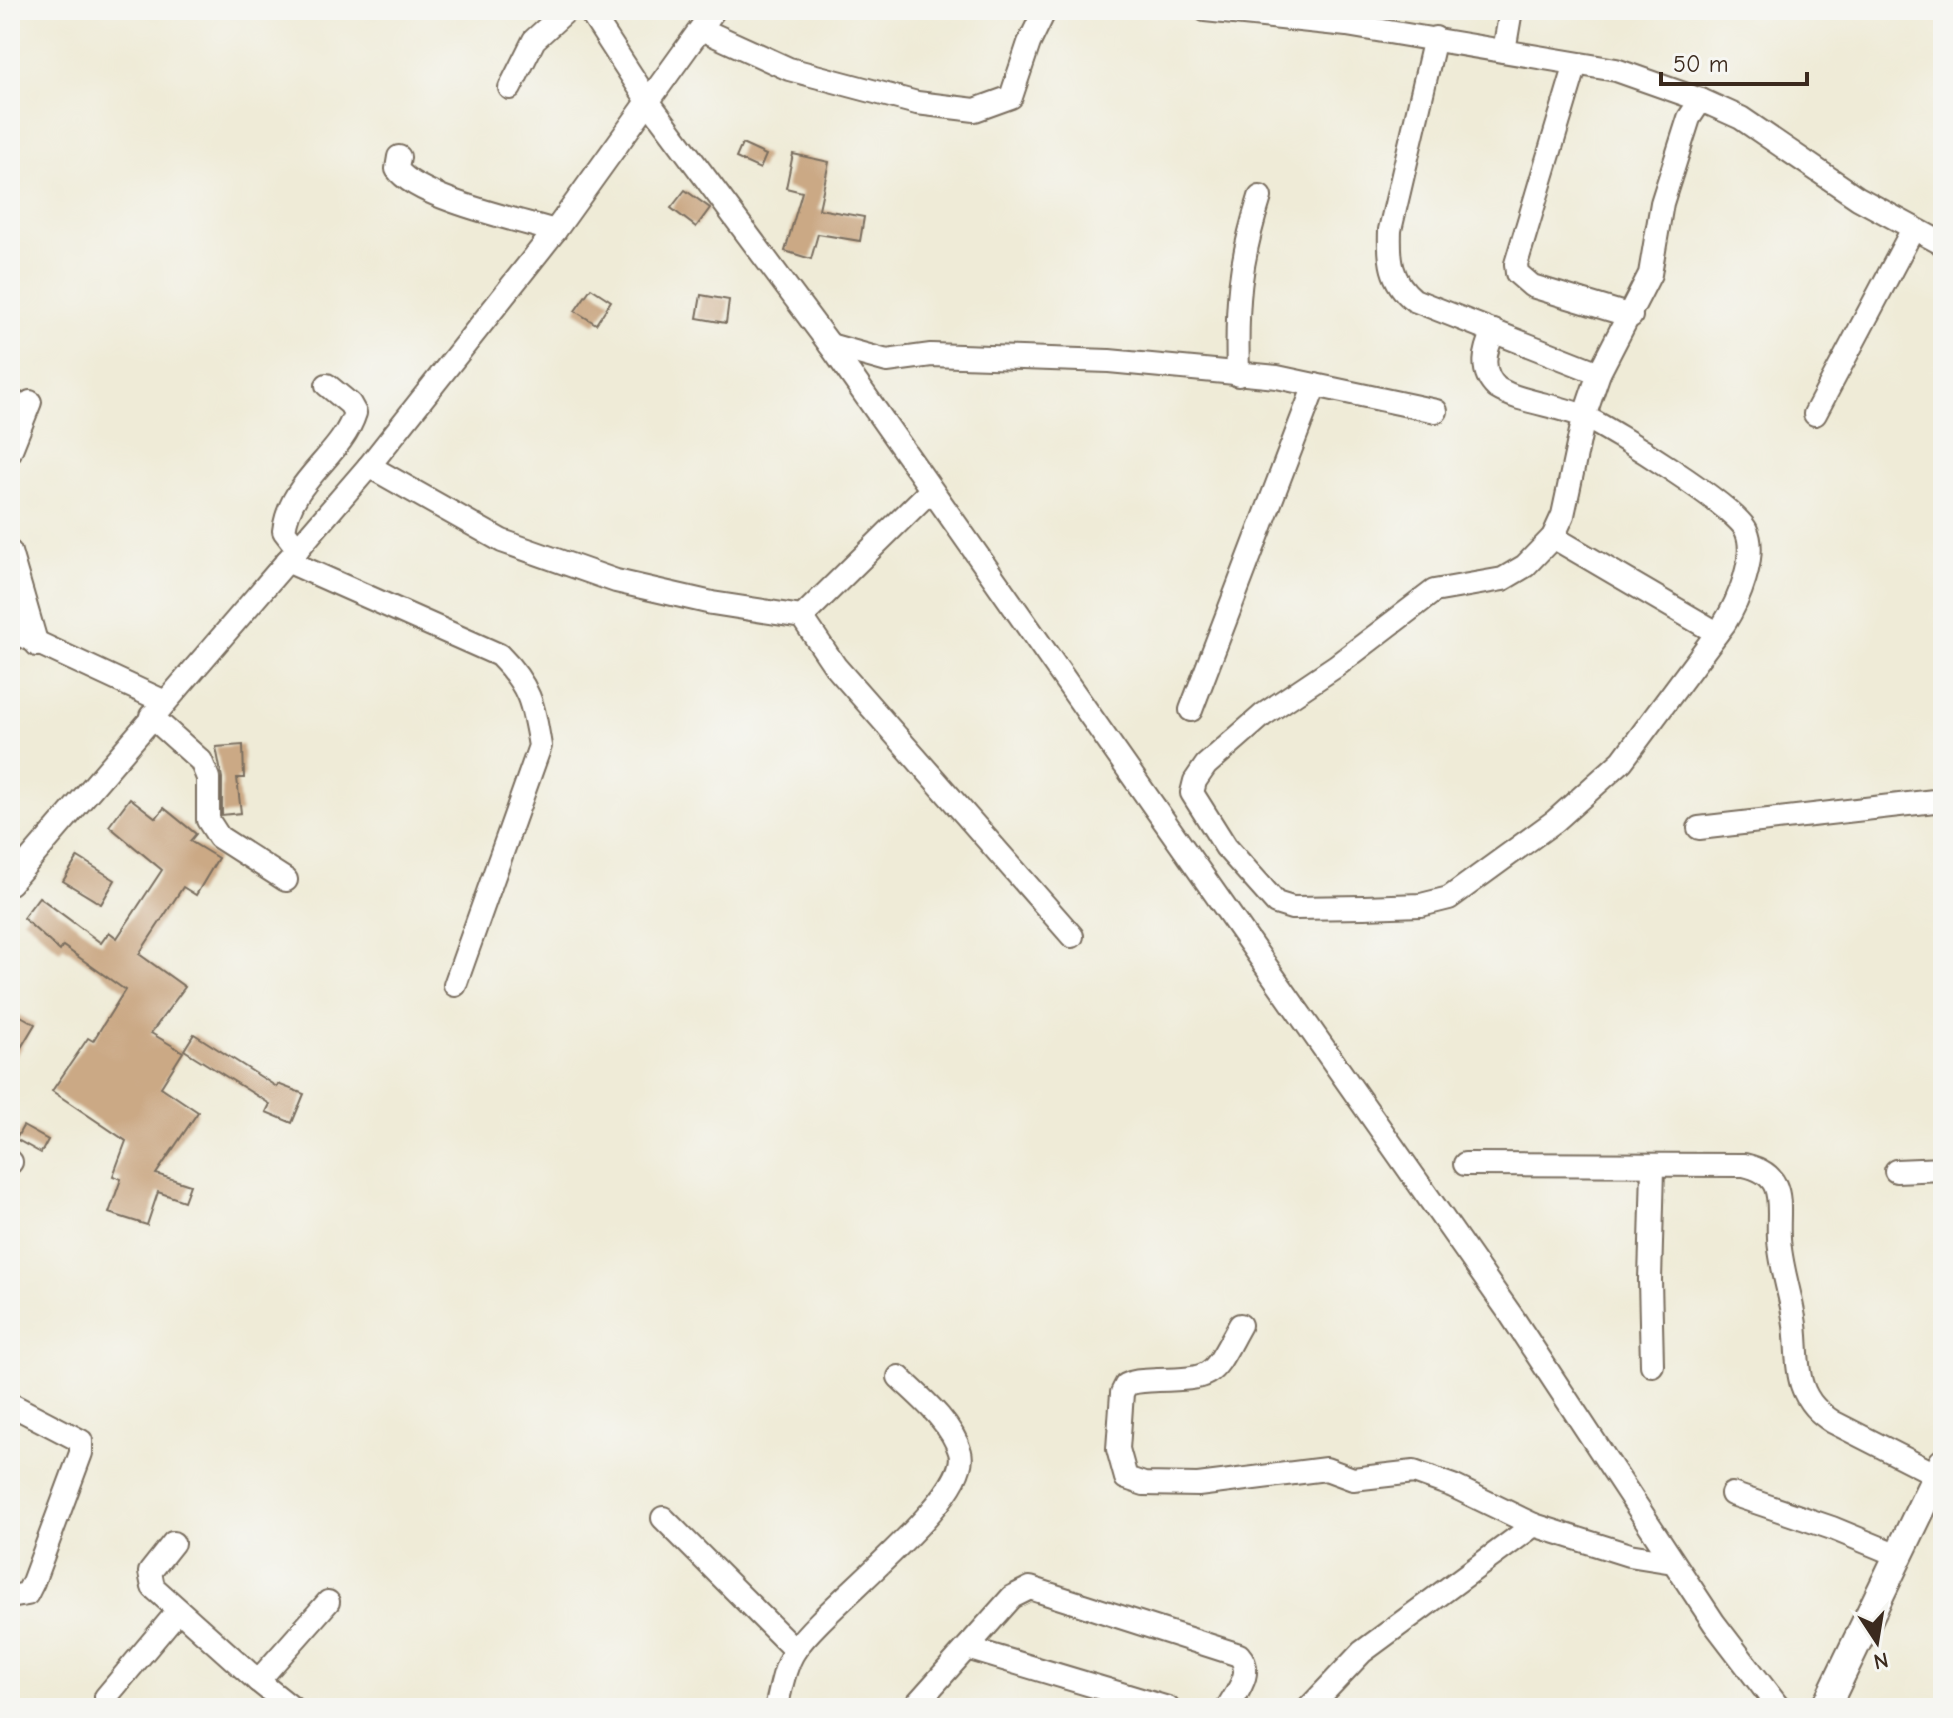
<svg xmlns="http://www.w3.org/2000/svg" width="1953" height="1718" font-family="'Comic Neue',sans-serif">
<rect width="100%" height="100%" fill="#f6f6f2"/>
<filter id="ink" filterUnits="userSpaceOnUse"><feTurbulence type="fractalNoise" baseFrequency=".0125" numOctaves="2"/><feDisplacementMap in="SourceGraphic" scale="16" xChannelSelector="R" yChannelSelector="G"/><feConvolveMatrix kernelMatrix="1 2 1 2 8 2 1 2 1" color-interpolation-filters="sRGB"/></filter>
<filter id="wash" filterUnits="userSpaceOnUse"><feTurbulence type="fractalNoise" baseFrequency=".006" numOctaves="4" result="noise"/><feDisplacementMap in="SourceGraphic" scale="32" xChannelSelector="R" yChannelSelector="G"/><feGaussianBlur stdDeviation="1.8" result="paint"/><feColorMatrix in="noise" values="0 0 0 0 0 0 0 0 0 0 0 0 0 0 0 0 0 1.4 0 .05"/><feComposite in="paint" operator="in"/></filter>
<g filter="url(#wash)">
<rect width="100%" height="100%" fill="#efebd7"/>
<g id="blocks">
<g fill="#cba985">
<path d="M 742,144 L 766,155 L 760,169 L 736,158 Z"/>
<path d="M 793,154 L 829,162 L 819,209 L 864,217 L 860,241 L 818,234 L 811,259 L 785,251 L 802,192 L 786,188 Z"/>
<path d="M 685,190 L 710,208 L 696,227 L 671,208 Z"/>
<path d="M 591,288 L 611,301 L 596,324 L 575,311 Z"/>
<path d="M 701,295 L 729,300 L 726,323 L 697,318 Z"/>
<path d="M 243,745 L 244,778 L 237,778 L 241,813 L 222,815 L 222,778 L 216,747 Z"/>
<path d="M 130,798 L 156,818 L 164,808 L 196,834 L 190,841 L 218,858 L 196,895 L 183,887 L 139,954 L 185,987 L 151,1033 L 183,1052 L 161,1087 L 198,1112 L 156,1174 L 190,1185 L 184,1201 L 158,1192 L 147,1225 L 109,1213 L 121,1179 L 113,1176 L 126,1141 L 52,1091 L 88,1038 L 93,1041 L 125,990 L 63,946 L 60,951 L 23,918 L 39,897 L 101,943 L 109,932 L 117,938 L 162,870 L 109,826 Z"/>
<path d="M 78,857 L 115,880 L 101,904 L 63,881 Z"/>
<path d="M 10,1010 L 35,1024 L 10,1066 Z"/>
<path d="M 194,1034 L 277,1087 L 278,1084 L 304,1094 L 292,1123 L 266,1112 L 270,1104 L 184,1050 Z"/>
<path d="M 23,1126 L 48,1140 L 41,1153 L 16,1139 Z"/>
</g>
</g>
</g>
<g filter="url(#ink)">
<use href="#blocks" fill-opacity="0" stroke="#7a6e5f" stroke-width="2"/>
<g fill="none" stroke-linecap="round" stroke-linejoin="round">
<defs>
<g id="minor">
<path d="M 589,10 L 648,101 L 830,345 L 1266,966 L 1511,1315 L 1714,1623 L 1779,1708"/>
<path d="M 1205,10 L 1347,25 L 1616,70 L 1701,100"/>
<path d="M 701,29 L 789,69 L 917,103 L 975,110 L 1011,97 L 1029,43 L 1045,10"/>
<path d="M 1435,38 L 1390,230 C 1389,259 1390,281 1414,300 L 1599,373"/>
<path d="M 1504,51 L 1511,10"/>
<path d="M 1576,64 L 1516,264 L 1517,273 L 1532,286 L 1631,316"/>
<path d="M 510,88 L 534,40 L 567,10"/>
<path d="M 399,157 L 397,169 C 417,198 518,220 555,231"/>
<path d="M 1494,331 C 1485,351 1479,371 1497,388 C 1523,404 1557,404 1585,417 C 1613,431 1735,506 1746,530 C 1758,555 1738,602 1724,624 L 1622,761 L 1555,821 L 1449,898 L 1421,905 L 1364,907 L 1292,908 L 1276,903 L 1226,847 L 1192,793 L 1195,781 L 1206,765 L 1263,715 L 1336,666 L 1434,591 L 1503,579 L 1525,566 L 1553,537 L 1563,515 L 1584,417 L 1599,373 L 1650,274 L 1662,203 L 1689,118 L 1701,100 L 1741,118 L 1858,198 L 1943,244"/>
<path d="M 830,345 L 887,361 L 931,355 L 1109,361 L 1277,377 L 1436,411"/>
<path d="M 1238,375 C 1236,306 1239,263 1260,197"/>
<path d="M 1815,414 L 1913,229"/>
<path d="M 10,452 L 30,402"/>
<path d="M 369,466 L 502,541 L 616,581 L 712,603 L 802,617 L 835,666 L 1072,936"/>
<path d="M 1553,537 L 1717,633"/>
<path d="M 298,549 L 284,531 C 290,480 341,457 355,413 L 350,404 L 327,385"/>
<path d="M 10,552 L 37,645"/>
<path d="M 287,561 L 499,655 C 530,686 533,704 540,746 L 455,985"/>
<path d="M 802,617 L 931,490"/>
<path d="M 10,630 L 163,701"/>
<path d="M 1191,710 L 1315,385"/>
<path d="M 151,716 L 201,761 L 208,778 L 208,820 L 219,837 L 286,880"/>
<path d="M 1699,828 L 1943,800"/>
<path d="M 10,883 L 369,466 L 555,231 L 714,10"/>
<path d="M 10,1162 L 11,1162"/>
<path d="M 1465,1164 L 1744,1165 C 1789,1175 1777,1205 1779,1238 C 1780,1264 1790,1292 1794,1318 C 1798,1339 1795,1364 1802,1385 C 1808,1403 1819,1413 1833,1422 L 1937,1475"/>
<path d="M 1896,1171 L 1943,1169"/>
<path d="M 1240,1325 C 1212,1375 1217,1379 1158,1380 C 1146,1381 1136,1380 1126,1385 L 1122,1393 L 1118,1449 L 1126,1478 L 1144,1484 L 1198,1485 L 1326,1469 L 1353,1479 L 1414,1472 L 1453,1486 L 1534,1525 L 1629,1555 L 1673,1562"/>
<path d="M 1652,1365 L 1650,1280 L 1653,1168"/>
<path d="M 10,1404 L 81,1441 L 81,1453 L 33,1582 L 27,1594 L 10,1597"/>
<path d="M 1732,1494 L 1832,1528 L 1900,1556"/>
<path d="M 663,1518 L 795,1650"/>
<path d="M 173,1543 L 150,1572 L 153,1587 L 258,1681"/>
<path d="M 967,1648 L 1168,1708"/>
<path d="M 106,1697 L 178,1611"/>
<path d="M 292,1708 L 258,1681 L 328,1602"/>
<path d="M 776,1708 C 781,1689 784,1667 795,1650 C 822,1608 973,1497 960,1452 C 951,1422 921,1398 899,1377"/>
<path d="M 913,1708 L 1012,1597 L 1030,1588 L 1239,1655 C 1254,1672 1238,1690 1228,1708"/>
<path d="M 1309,1708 L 1362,1652 L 1534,1525"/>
</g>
<path id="major" d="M 1825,1708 L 1943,1463"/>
</defs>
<use href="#minor" stroke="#7a6e5f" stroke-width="26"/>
<use href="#major" stroke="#7a6e5f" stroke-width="32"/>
<use href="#minor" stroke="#fff" stroke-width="22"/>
<use href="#major" stroke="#fff" stroke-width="28"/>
</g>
</g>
<rect width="1953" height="1718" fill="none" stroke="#f6f6f2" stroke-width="40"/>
<g transform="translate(1877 1642) rotate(168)" stroke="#f6f6f2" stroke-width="6" paint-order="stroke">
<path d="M0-6L14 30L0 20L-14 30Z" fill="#3b2a1e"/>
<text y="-12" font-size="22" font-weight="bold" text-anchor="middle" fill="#3b2a1e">N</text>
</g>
<path d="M1661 72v12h146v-12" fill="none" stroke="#3b2a1e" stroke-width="4"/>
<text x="1673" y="72" font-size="24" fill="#3b2a1e" stroke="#f6f6f2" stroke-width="6" paint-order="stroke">50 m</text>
</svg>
